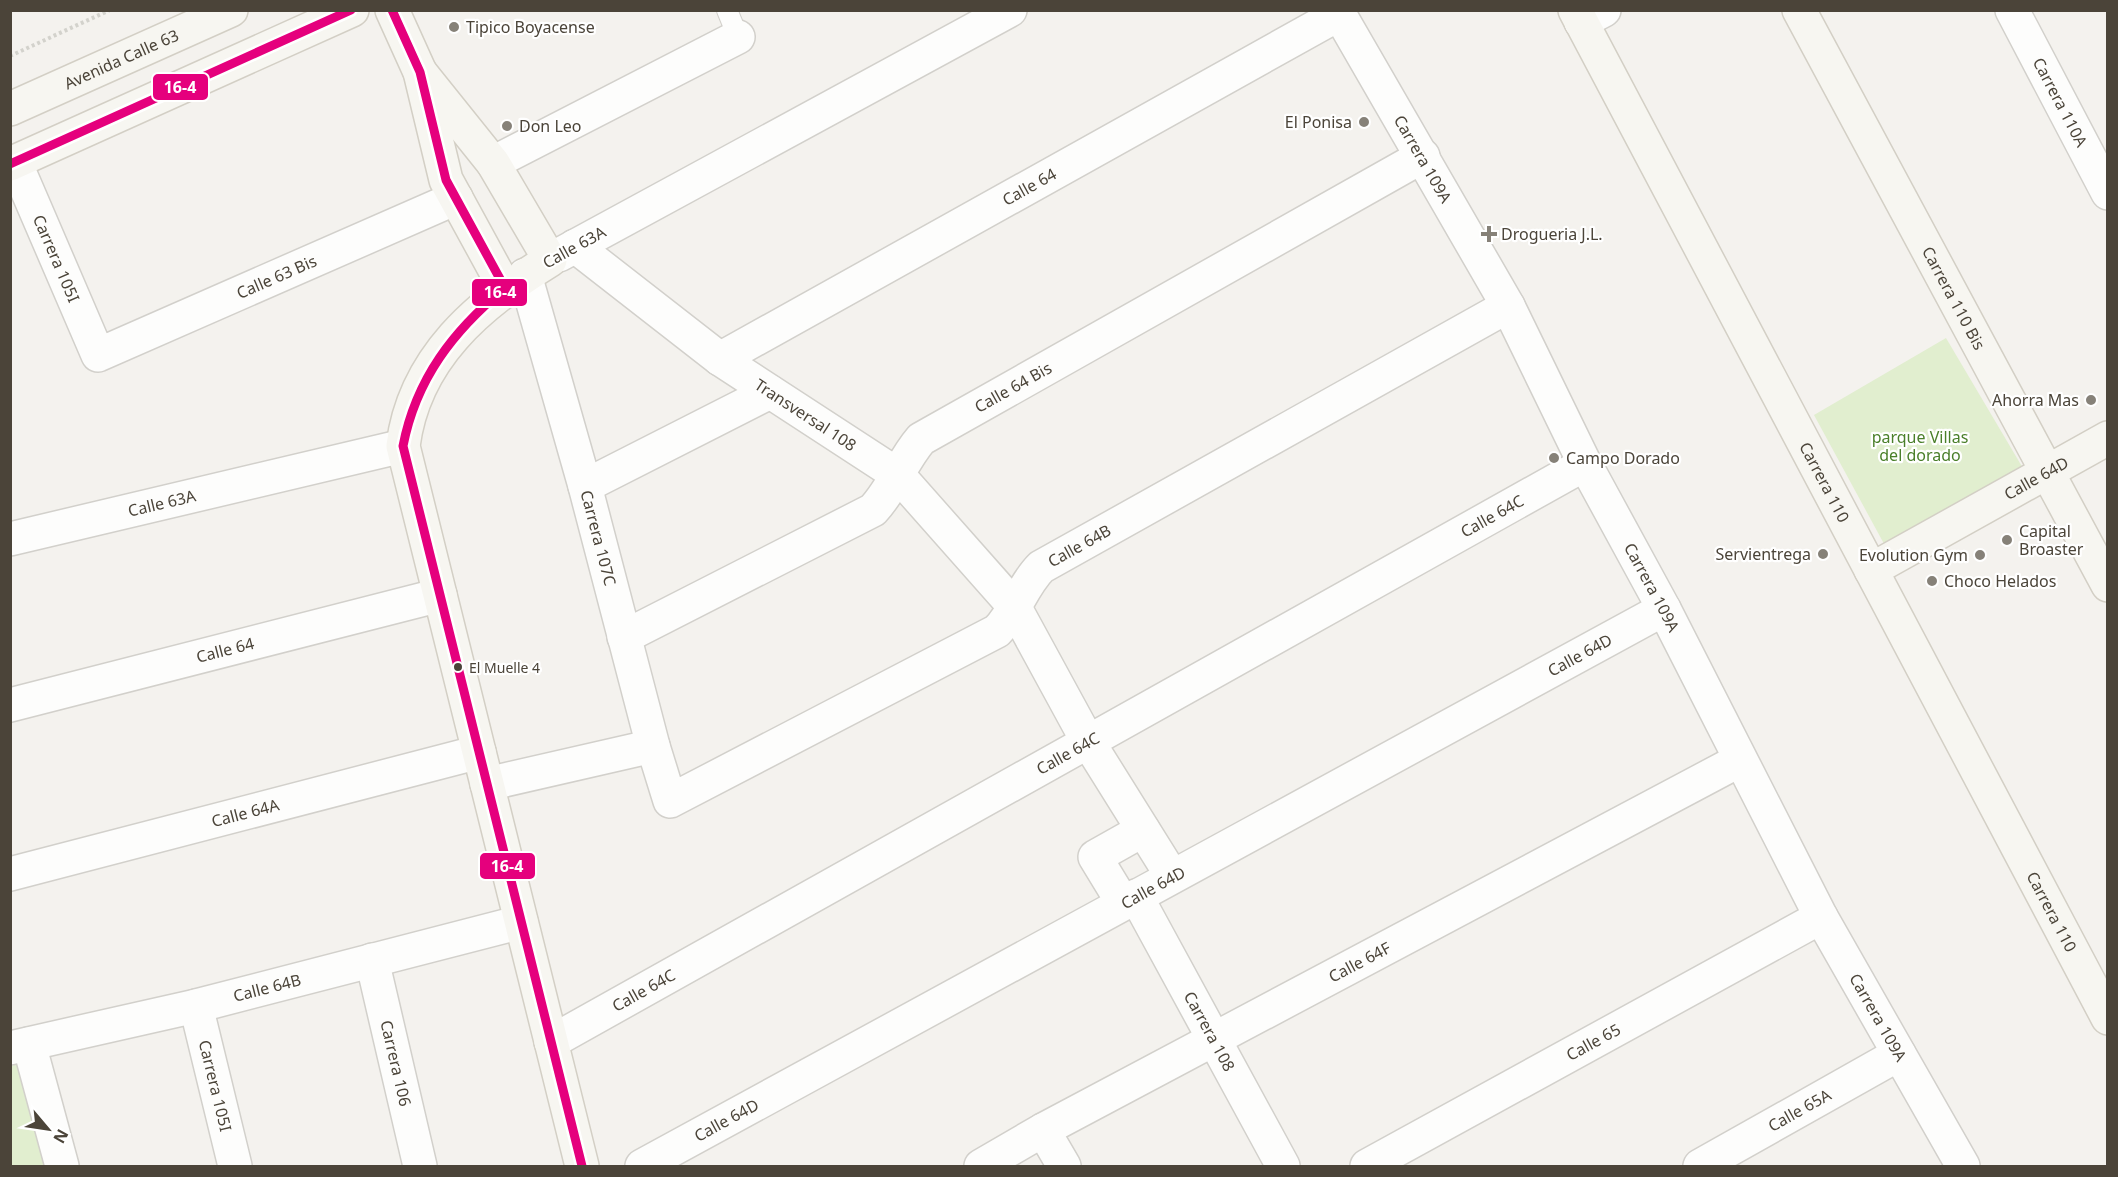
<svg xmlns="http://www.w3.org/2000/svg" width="2118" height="1177" font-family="'Noto Sans',sans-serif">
<rect width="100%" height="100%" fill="#f4f2ee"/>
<g fill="#e1eecf">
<path d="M 1946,338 L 2027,475 L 1889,553 L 1814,415 Z"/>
<path d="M 26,1062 L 53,1166 L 11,1166 L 11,1066 Z"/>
</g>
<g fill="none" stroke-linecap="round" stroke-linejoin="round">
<defs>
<path id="lane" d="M 727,10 L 738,37"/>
<g id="street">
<path id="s1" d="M 1337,10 L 1508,306 L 1585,464 L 1664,609 L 1821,917 L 1963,1166"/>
<path id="s2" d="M 2012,10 L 2108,193"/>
<path d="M 1581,22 L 1604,10"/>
<path id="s3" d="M 15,162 L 98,355 L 456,198"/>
<path d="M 493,163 L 738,37"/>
<path id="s4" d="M 575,246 L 720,359 L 898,475 L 1014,606 L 1087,740 L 1172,876"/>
<path d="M 559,255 L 1010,10"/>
<path id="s5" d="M 525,275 L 585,486 L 653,746 L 670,801 L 997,631 C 1016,612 1022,586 1041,567 L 1508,306"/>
<path id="s6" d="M 720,359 L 1339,14"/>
<path d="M 585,486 L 770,392"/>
<path id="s7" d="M 10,539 L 403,446"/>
<path id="s8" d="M 624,637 L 873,510 C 893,489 902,461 921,439 L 1423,156"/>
<path id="s9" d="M 10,705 L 440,595"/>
<path d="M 487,784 L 653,746"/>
<path id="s10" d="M 10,874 L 479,752"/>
<path id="s11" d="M 1136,896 L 1283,1166"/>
<path d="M 1123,903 L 1095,857 L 1143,830"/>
<path id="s12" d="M 372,960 L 420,1166"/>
<path id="s13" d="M 196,1006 L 235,1166"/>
<path id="s14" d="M 551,1042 L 1585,464"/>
<path d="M 29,1044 L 62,1166"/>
<path id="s15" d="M 10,1048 L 196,1006 L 521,922"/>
<path d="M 1043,1130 L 1064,1166"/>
<path id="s16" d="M 642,1166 L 1664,609"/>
<path id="s17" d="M 981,1166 L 1043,1130 L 1740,760"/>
<path id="s18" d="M 1367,1166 L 1821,917"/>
<path id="s19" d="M 1700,1166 L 1899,1054"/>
</g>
<g id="secondary">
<path d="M 392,10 L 420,72 L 446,180 L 505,288"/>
<path id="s20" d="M 1575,10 L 2108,1018"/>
<path id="s21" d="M 1799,10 L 2108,585"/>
<path d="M 420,72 L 493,163 L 550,260 C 479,304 414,358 403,446 L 582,1166"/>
<path id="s22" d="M 10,109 L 231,10"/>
<path d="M 10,164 L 352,10"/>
<path id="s23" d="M 1871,570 L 2108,438"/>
</g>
</defs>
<use href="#lane" stroke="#d2d0cb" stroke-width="22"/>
<use href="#street" stroke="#d2d0cb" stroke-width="36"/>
<use href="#secondary" stroke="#d3cfc5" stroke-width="36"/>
<path stroke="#d3d2cc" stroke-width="4" stroke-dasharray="3 3" stroke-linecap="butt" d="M 10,56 L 110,10"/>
<use href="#lane" stroke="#fdfdfc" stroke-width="20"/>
<use href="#street" stroke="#fdfdfc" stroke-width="33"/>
<use href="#secondary" stroke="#f7f6f1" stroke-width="33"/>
<defs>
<g id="bus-1">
<path d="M 392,10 L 420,72 L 446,180 L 505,288 C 453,331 416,379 403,446 L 582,1166"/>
<path d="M 10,164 L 351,10"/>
</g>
</defs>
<use href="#bus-1" stroke="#fff" stroke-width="14"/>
<use href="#bus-1" stroke="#e5007d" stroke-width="9"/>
</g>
<g fill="#868178" stroke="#fff" stroke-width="2">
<circle cx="454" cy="27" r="6"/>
<circle cx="1364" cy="122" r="6"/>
<circle cx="507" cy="126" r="6"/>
<path d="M1486 225h6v6h6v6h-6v6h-6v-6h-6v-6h6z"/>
<circle cx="2091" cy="400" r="6"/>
<circle cx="1554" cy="458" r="6"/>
<circle cx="2007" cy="540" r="6"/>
<circle cx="1823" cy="554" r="6"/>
<circle cx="1980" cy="555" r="6"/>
<circle cx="1932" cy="581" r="6"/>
</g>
<circle fill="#4b4439" stroke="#fff" stroke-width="2" cx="458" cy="667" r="5"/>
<g text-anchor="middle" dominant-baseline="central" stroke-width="4.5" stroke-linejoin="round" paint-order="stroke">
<g font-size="14" fill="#4b4439" stroke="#fff" text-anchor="start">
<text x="469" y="667">El Muelle 4</text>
</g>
<g font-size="16" fill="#4b4439" stroke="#fff" text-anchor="start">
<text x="466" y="27">Tipico Boyacense</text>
<text x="1352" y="122" text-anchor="end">El Ponisa</text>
<text x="519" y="126">Don Leo</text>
<text x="1501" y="234">Drogueria J.L.</text>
<text x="2079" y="400" text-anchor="end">Ahorra Mas</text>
<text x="1566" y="458">Campo Dorado</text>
<text x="2019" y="531">Capital<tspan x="2019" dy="18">Broaster</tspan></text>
<text x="1811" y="554" text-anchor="end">Servientrega</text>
<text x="1968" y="555" text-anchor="end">Evolution Gym</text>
<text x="1944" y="581">Choco Helados</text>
</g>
<g font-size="16" fill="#4b4439" stroke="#fff">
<text stroke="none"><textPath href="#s22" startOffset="122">Avenida Calle 63</textPath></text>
<text stroke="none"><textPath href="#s2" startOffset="104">Carrera 110A</textPath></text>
<text stroke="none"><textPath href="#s1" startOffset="172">Carrera 109A</textPath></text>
<text stroke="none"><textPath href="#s6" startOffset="354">Calle 64</textPath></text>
<text transform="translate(574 247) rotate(-29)">Calle 63A</text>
<text stroke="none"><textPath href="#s3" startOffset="105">Carrera 105I</textPath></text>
<text stroke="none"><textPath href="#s3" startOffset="405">Calle 63 Bis</textPath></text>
<text stroke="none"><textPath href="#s21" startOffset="327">Carrera 110 Bis</textPath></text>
<text stroke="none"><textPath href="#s8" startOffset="471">Calle 64 Bis</textPath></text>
<text stroke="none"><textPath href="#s4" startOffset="286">Transversal 108</textPath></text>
<text stroke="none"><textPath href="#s23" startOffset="189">Calle 64D</textPath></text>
<text stroke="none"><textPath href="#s20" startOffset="534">Carrera 110</textPath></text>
<text stroke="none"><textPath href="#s7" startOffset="156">Calle 63A</textPath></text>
<text stroke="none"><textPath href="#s14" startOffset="1078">Calle 64C</textPath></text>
<text stroke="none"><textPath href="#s5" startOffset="273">Carrera 107C</textPath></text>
<text stroke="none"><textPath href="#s5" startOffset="1036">Calle 64B</textPath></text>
<text stroke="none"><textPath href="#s1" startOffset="658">Carrera 109A</textPath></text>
<text stroke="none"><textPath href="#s9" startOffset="222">Calle 64</textPath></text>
<text stroke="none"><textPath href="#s16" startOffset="1068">Calle 64D</textPath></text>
<text stroke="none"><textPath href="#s14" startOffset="592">Calle 64C</textPath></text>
<text stroke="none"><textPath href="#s10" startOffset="243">Calle 64A</textPath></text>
<text stroke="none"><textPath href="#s16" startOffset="582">Calle 64D</textPath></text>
<text stroke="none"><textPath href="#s20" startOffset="1020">Carrera 110</textPath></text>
<text stroke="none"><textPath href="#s17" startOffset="430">Calle 64F</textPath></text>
<text stroke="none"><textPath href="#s15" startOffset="264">Calle 64B</textPath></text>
<text stroke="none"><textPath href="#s14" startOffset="106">Calle 64C</textPath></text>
<text stroke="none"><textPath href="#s1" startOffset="1144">Carrera 109A</textPath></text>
<text stroke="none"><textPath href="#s11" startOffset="154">Carrera 108</textPath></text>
<text stroke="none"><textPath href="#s18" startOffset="258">Calle 65</textPath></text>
<text stroke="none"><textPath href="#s12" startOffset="106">Carrera 106</textPath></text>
<text stroke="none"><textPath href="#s13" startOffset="82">Carrera 105I</textPath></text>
<text stroke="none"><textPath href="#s19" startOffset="114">Calle 65A</textPath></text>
<text stroke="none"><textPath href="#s16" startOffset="96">Calle 64D</textPath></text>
</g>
<g font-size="16" fill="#4a7f2a" stroke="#fff">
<text x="1920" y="437">parque Villas<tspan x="1920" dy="18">del dorado</tspan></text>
</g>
</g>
<g stroke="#fff" stroke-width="2">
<rect x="152" y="73" width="57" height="28" rx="6" fill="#e5007d"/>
<rect x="471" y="278" width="57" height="29" rx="6" fill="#e5007d"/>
<rect x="479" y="852" width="57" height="28" rx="6" fill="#e5007d"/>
</g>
<g font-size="16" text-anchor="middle" font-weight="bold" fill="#fff">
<text x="180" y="93">16-4</text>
<text x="500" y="298">16-4</text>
<text x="507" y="872">16-4</text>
</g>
<rect width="2118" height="1177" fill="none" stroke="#4b4439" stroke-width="24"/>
<g transform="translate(48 1129) rotate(119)" stroke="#ffffff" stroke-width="4.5" paint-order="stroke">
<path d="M0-4.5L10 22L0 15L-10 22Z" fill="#4b4439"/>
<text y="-9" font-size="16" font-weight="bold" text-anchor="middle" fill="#4b4439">N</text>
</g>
</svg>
